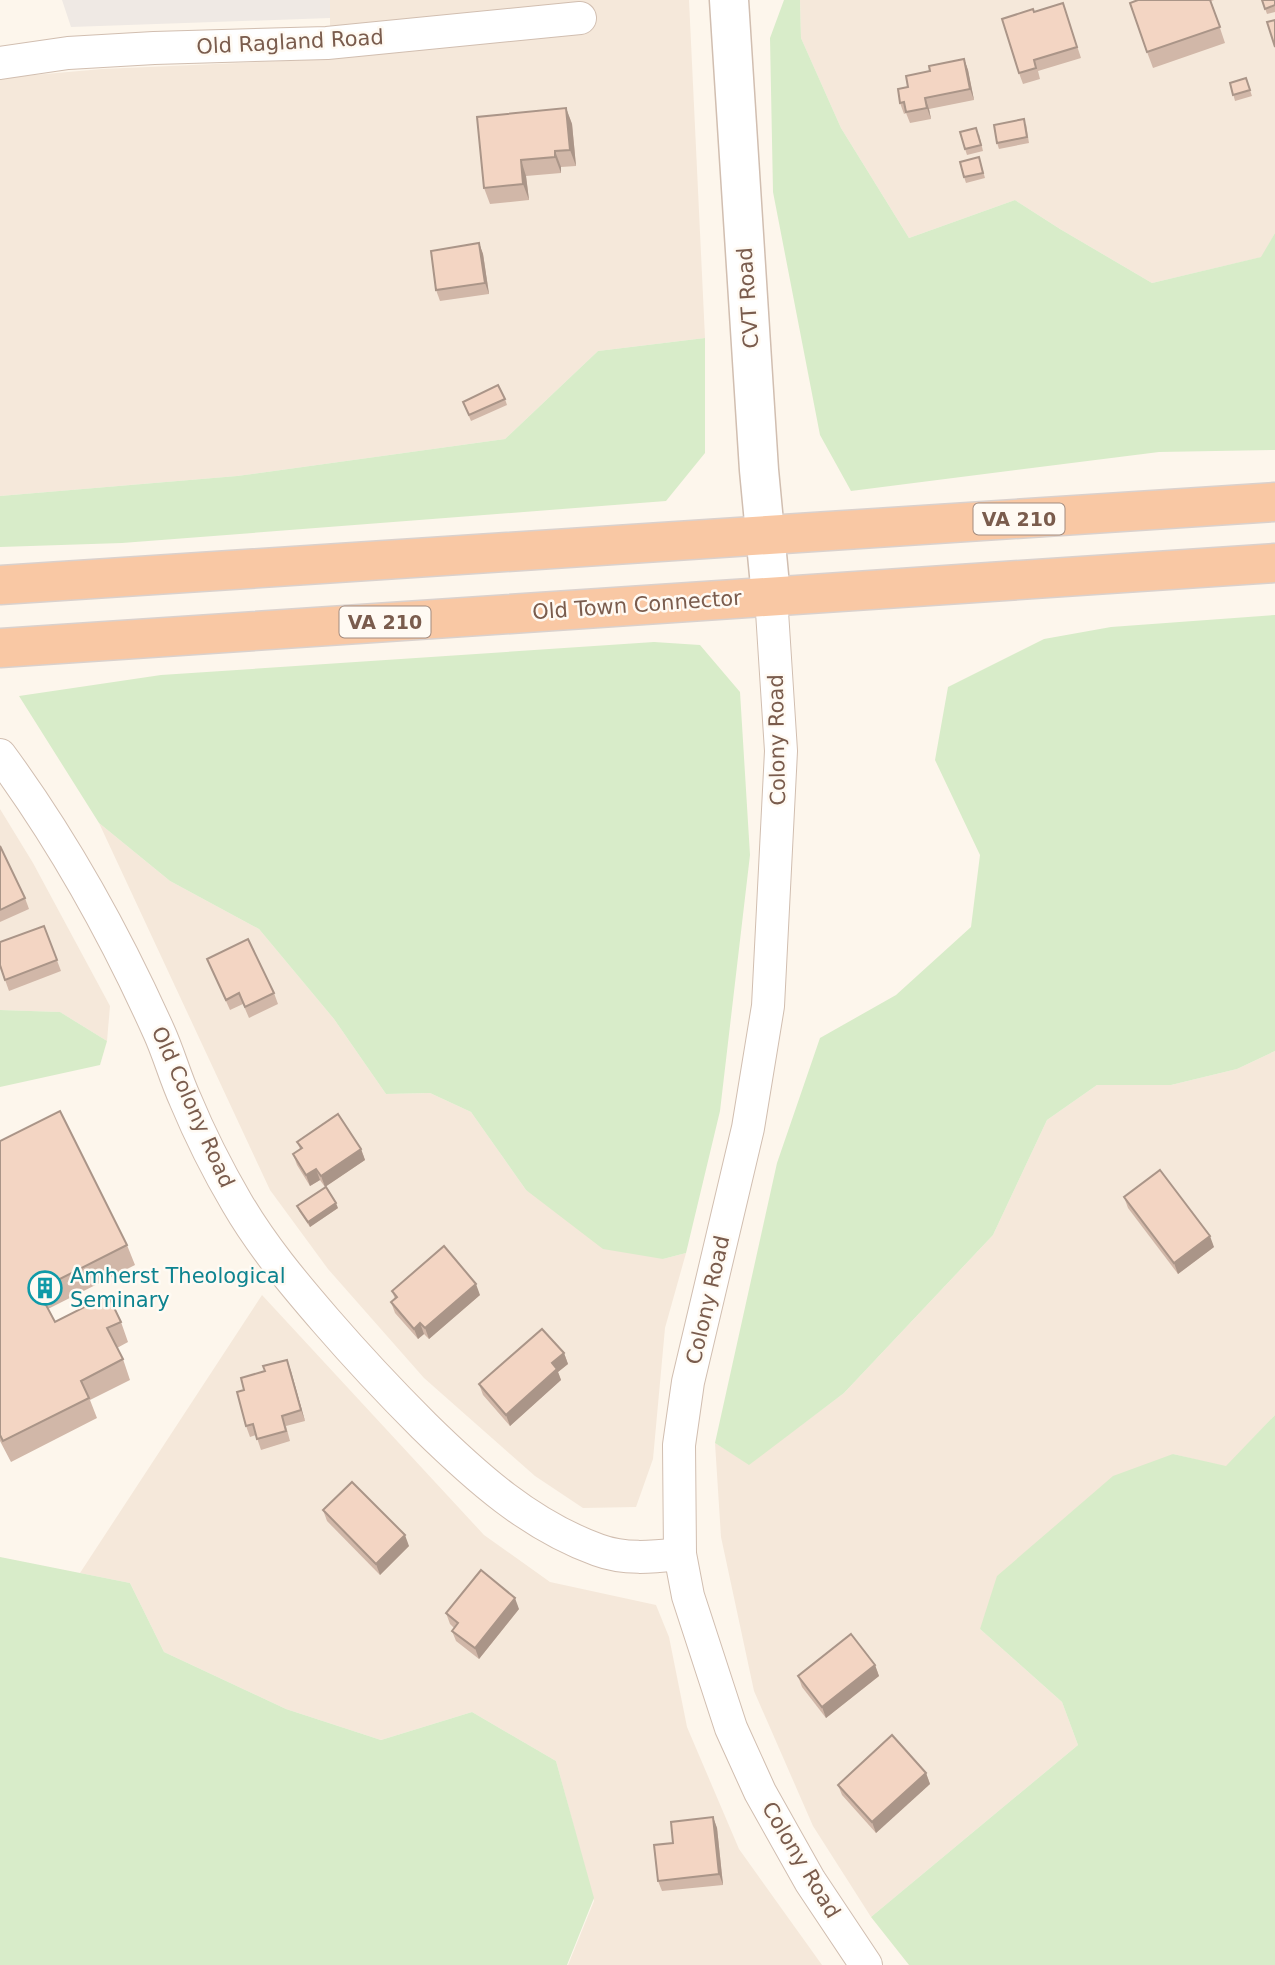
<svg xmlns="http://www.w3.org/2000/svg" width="1275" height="1965" font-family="'DejaVu Sans',sans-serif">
<rect width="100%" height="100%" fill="#fdf6ec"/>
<g fill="#f5e8da">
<path d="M 330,0 L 689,0 L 705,338 L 598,351 L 505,439 L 237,476 L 0,496 L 0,78 L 102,69 L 330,59 Z"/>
<path d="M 800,0 L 1275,0 L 1275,233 L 1262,257 L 1152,283 L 1060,229 L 1015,200 L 909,238 L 841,128 L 801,38 Z"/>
<path d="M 0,809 L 33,863 L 110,1006 L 107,1041 L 60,1012 L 0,1010 Z"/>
<path d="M 99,823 L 170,881 L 259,929 L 334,1019 L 386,1094 L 430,1093 L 471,1112 L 526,1190 L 663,1259 L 686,1253 L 665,1328 L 653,1459 L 636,1507 L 583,1508 L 535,1476 L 424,1378 L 328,1269 L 270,1190 Z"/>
<path d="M 1275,1051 L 1275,1415 L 1226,1467 L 1173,1454 L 980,1629 L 1062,1702 L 1078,1745 L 871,1917 L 813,1826 L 754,1691 L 721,1537 L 715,1443 L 749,1464 L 844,1393 L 993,1235 L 1047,1120 L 1097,1085 L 1171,1085 L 1237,1069 Z"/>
<path d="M 262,1295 L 484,1535 L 550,1582 L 656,1605 L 669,1637 L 687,1727 L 739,1849 L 822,1965 L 568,1965 L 594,1901 L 556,1761 L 472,1712 L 381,1740 L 286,1709 L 164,1652 L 130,1583 L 80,1573 Z"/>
</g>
<path fill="#efe9e4" d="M 62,0 L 330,0 L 330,18 L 71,27 Z"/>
<g fill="#d8ecc9">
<path d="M 784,0 L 800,0 L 801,38 L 841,128 L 909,238 L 1015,200 L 1060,229 L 1152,283 L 1261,257 L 1275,233 L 1275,450 L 1159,452 L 851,491 L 820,435 L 773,192 L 770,38 Z"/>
<path d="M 705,338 L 705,453 L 666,501 L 122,543 L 0,547 L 0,496 L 237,476 L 505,439 L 598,351 Z"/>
<path d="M 1275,615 L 1275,1051 L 1237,1069 L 1171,1085 L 1097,1085 L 1047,1120 L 993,1235 L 844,1393 L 749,1465 L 715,1443 L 777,1163 L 820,1038 L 896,995 L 971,927 L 980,855 L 935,760 L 948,687 L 1044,639 L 1111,627 Z"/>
<path d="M 654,642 L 700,645 L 740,692 L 750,855 L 720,1111 L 686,1253 L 663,1259 L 603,1249 L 526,1190 L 471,1112 L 430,1093 L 386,1094 L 334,1019 L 259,929 L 170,881 L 99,823 L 19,696 L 161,675 Z"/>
<path d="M 0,1010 L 60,1012 L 107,1041 L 100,1065 L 0,1087 Z"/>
<path d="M 1275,1415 L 1275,1965 L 909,1965 L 871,1917 L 1078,1745 L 1062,1702 L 980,1629 L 997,1576 L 1113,1476 L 1173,1454 L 1226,1466 Z"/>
<path d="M 0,1557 L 130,1583 L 164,1652 L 286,1709 L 381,1740 L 472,1712 L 556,1761 L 594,1898 L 567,1965 L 0,1965 Z"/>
</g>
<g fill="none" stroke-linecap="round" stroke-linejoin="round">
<defs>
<g id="minor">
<path d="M 0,63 L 68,53 L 154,48 L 327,43 L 580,18"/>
<path d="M 771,596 L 781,751 L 768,1006 L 748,1128 L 688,1382 L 679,1445 L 680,1554 L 688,1596 L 731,1728 L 760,1792 L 810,1881 L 866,1965"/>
<path d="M 0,755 C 64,842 115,934 159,1032 C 169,1054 175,1077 185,1099 C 200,1135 217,1169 237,1203 C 262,1246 294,1284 326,1321 C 358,1358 390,1392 424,1426 C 476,1477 529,1525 598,1550 C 625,1560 652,1557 680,1554"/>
</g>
<path id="tertiary" d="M 729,0 L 759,470 L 771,596"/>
<g id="trunk">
<path d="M 0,585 L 1275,502"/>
<path d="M 0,648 L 1275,563"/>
</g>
</defs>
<use href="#minor" stroke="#d1beb0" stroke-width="34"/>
<use href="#tertiary" stroke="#d1beb0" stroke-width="41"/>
<use href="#trunk" stroke="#dad1cd" stroke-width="41"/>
<use href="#minor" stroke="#fff" stroke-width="32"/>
<use href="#tertiary" stroke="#fff" stroke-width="38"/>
<use href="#trunk" stroke="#f9c8a4" stroke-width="38"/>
</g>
<g fill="#d1b7a8">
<path d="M 1138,0 L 1214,0 L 1211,1 L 1225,43 L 1153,68 L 1147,52 Z"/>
<path d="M 1262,0 L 1275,0 L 1275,12 L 1267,14 Z"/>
<path d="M 1063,3 L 1081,58 L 1038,71 L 1040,79 L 1023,84 L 1019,73 L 1034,12 Z"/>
<path d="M 964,59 L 968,70 L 974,100 L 929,109 L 931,119 L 910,123 L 906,113 L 904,114 L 900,103 L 930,71 Z"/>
<path d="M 1246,78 L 1252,96 L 1235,101 L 1230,83 Z"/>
<path d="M 566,108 L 572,124 L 576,166 L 561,167 L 561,173 L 526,176 L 529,200 L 490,204 L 484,188 Z"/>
<path d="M 1026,124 L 1029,143 L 999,149 L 997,143 Z"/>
<path d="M 979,134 L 983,151 L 967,155 L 965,149 Z"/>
<path d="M 981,163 L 985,178 L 966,183 L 964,177 Z"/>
<path d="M 479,243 L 483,254 L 489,294 L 440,301 L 436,290 Z"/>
<path d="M 505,399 L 507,405 L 471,421 L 463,402 Z"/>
<path d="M 0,846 L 25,898 L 29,909 L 0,922 Z"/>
<path d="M 44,926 L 61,971 L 9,991 L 0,966 Z"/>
<path d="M 207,959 L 274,993 L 278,1004 L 249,1018 L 243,1004 L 230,1010 Z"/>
<path d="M 0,1141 L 127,1245 L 135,1265 L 48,1309 L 55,1322 L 121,1322 L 128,1342 L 117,1348 L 123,1359 L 130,1380 L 90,1400 L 97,1418 L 11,1462 L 0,1441 Z"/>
<path d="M 297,1142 L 361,1149 L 365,1160 L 325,1187 L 320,1180 L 310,1186 L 297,1165 L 293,1154 L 300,1149 Z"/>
<path d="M 1124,1197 L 1214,1247 L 1178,1274 L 1128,1208 Z"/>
<path d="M 297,1206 L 338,1208 L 310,1227 L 299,1211 Z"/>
<path d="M 392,1291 L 480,1295 L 429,1339 L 424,1334 L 418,1339 L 395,1313 L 391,1302 L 395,1299 Z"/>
<path d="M 564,1353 L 568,1364 L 558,1372 L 561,1380 L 510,1426 L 483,1395 L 479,1384 Z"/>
<path d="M 287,1360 L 305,1421 L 286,1426 L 290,1441 L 261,1450 L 256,1435 L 250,1437 L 246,1426 L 244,1390 L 265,1371 Z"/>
<path d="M 323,1510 L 409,1546 L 380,1575 L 327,1521 Z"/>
<path d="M 519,1609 L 479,1659 L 456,1641 L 452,1631 L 454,1628 L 450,1624 L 446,1613 Z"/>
<path d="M 875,1665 L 879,1676 L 826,1718 L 802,1687 L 798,1676 Z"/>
<path d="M 926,1773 L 930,1784 L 876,1833 L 842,1795 L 838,1785 Z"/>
<path d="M 713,1817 L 717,1828 L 723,1885 L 662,1891 L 658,1881 Z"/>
</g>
<g fill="#aa9588">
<path d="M 964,59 L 968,70 L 974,100 L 970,89 Z"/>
<path d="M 925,98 L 929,109 L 931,119 L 927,108 Z"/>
<path d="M 566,108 L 572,124 L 576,166 L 570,150 Z"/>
<path d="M 555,151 L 561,167 L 561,173 L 555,157 Z"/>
<path d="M 521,160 L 526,176 L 529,200 L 523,184 Z"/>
<path d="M 479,243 L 483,254 L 489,294 L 485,283 Z"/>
<path d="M 361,1149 L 365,1160 L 325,1187 L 321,1176 Z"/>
<path d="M 316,1169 L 320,1180 L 310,1186 L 306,1175 Z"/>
<path d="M 336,1203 L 338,1208 L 310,1227 L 308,1222 Z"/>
<path d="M 1210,1236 L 1214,1247 L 1178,1274 L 1174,1263 Z"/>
<path d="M 476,1284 L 480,1295 L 429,1339 L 425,1328 Z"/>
<path d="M 420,1323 L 424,1334 L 418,1339 L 414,1329 Z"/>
<path d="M 564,1353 L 568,1364 L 558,1372 L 561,1380 L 510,1426 L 506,1415 L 552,1363 Z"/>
<path d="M 287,1360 L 291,1371 L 305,1421 L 301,1410 Z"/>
<path d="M 405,1535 L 409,1546 L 380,1575 L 376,1564 Z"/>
<path d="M 515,1598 L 519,1609 L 479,1659 L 475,1648 Z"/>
<path d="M 875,1665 L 879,1676 L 826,1718 L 822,1707 Z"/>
<path d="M 926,1773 L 930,1784 L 876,1833 L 872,1822 Z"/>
<path d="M 713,1817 L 717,1828 L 723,1885 L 719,1874 Z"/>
</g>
<g fill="#f3d5c3" stroke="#aa9588" stroke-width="2">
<path d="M 1138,0 L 1210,0 L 1220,27 L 1147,52 L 1130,3 Z"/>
<path d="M 1262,0 L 1275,0 L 1275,5 L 1265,9 Z"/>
<path d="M 1063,3 L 1077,47 L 1034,60 L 1036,68 L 1019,73 L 1002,19 L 1033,9 L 1034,12 Z"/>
<path d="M 1275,20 L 1275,47 L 1267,22 Z"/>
<path d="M 964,59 L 970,89 L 925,98 L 927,108 L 906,112 L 904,102 L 900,103 L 898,89 L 908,87 L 906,76 L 930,71 L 929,66 Z"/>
<path d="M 1246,78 L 1250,90 L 1233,95 L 1230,83 Z"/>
<path d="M 566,108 L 570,150 L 555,151 L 555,157 L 521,160 L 523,184 L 484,188 L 477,117 Z"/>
<path d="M 1024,119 L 1027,137 L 997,143 L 994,125 Z"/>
<path d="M 976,128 L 981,145 L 965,149 L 960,132 Z"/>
<path d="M 979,157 L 983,173 L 964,177 L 960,162 Z"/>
<path d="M 479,243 L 485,283 L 436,290 L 431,251 Z"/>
<path d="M 498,385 L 505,399 L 469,415 L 463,402 Z"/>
<path d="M 0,846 L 25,898 L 0,910 Z"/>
<path d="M 44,926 L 57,960 L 5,980 L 0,965 L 0,942 Z"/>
<path d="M 248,939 L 274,993 L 245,1007 L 239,993 L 226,1000 L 207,959 Z"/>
<path d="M 60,1111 L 127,1245 L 38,1290 L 55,1322 L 108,1295 L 121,1322 L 107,1328 L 123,1359 L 81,1381 L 89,1398 L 3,1441 L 0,1435 L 0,1141 Z"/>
<path d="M 338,1114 L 361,1149 L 321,1176 L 316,1169 L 306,1175 L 293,1154 L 302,1148 L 297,1142 Z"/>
<path d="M 1160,1170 L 1210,1236 L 1174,1263 L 1124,1197 Z"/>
<path d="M 326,1187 L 336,1203 L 308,1222 L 297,1206 Z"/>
<path d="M 444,1246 L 476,1284 L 425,1328 L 420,1323 L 414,1329 L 391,1302 L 397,1297 L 392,1291 Z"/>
<path d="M 542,1329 L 564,1353 L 552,1363 L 557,1369 L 506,1415 L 479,1384 Z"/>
<path d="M 287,1360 L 301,1410 L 282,1416 L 286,1431 L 257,1439 L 253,1424 L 246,1426 L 237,1392 L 244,1390 L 241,1378 L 265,1371 L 263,1366 Z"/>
<path d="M 352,1482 L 405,1535 L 376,1564 L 323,1510 Z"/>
<path d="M 481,1570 L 515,1598 L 475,1648 L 452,1631 L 458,1623 L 446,1613 Z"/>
<path d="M 851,1634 L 875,1665 L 822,1707 L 798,1676 Z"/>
<path d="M 892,1735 L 926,1773 L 872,1822 L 838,1785 Z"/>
<path d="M 713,1817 L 719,1874 L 658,1881 L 654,1845 L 673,1843 L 671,1822 Z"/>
</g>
<defs>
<symbol id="building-ring" viewBox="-11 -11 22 22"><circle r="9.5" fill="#fffaf3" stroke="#0f9aa8" stroke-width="1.5"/><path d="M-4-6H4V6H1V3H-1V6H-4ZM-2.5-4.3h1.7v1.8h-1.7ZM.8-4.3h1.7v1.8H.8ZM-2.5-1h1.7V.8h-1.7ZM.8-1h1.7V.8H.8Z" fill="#0f9aa8"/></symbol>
</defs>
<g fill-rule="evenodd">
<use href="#building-ring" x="26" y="1269" width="38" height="38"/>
</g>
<g text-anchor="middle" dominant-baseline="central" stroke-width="5" stroke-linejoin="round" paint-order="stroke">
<g fill="#fffaf3" stroke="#a28b7f" stroke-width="2">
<rect x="973.5" y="503.5" width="91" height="31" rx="5"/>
<rect x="339.5" y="606.5" width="91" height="31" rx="5"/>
</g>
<g font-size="19" font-weight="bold" fill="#7a5c4d">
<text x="1019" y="519">VA 210</text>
<text x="385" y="622">VA 210</text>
</g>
<g font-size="21" fill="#7a5c4d" stroke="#fffaf3">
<text transform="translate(290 42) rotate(-3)">Old Ragland Road</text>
<text transform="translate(748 298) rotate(-94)">CVT Road</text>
<text transform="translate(637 605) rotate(-4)">Old Town Connector</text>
<text transform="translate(777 740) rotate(-91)">Colony Road</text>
<text transform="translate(193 1107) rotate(66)">Old Colony Road</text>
<text transform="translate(708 1300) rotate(-77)">Colony Road</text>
<text transform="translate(801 1860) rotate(59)">Colony Road</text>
</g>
<g font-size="21" fill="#0d838f" stroke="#fffaf3" text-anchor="start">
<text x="70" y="1276">Amherst Theological<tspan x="70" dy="24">Seminary</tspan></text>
</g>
</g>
</svg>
